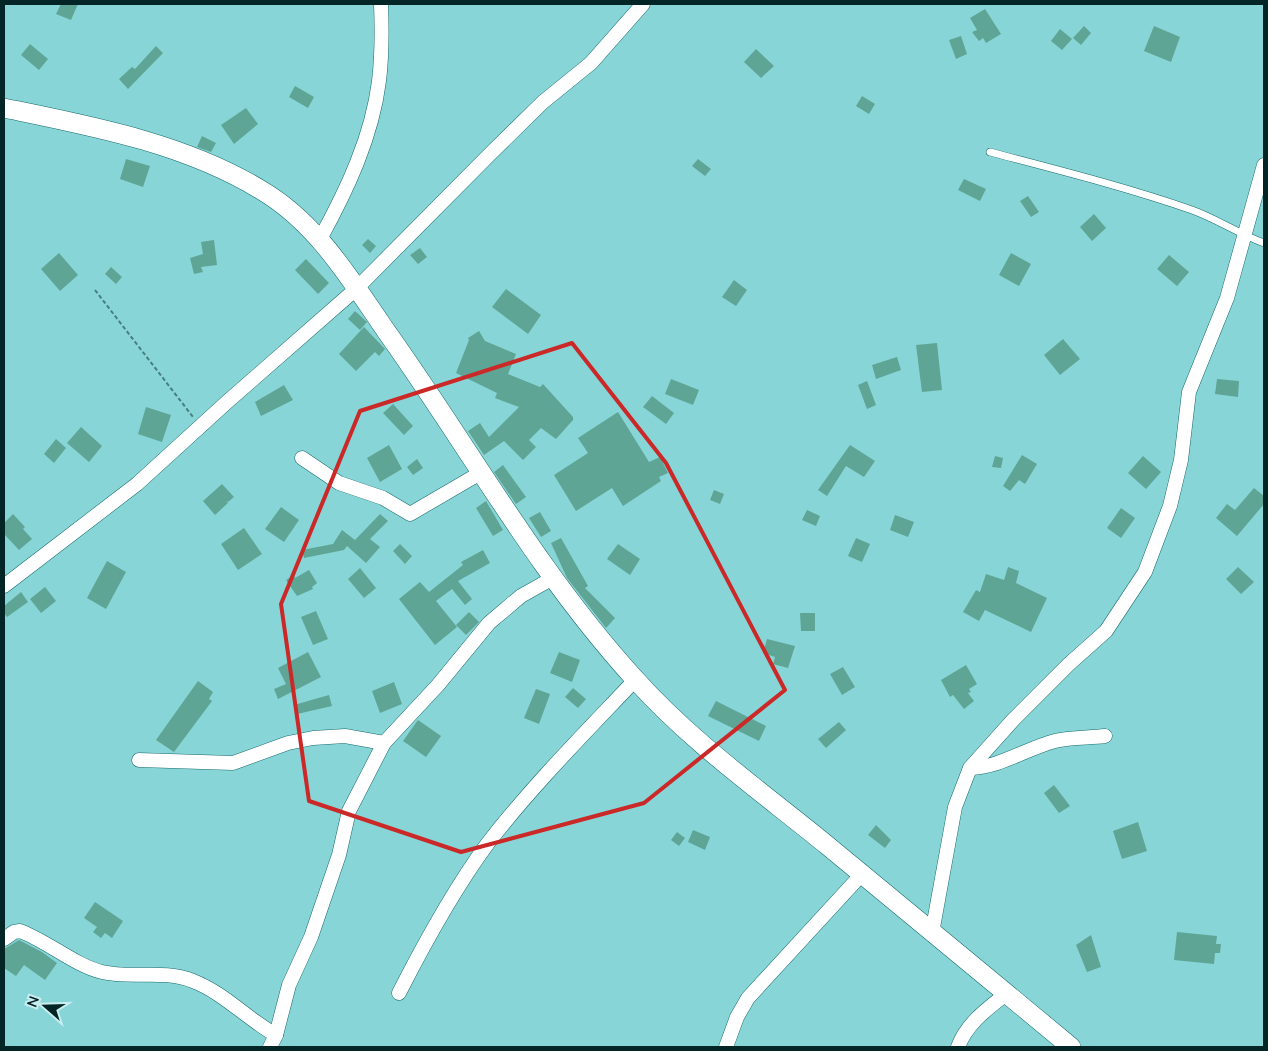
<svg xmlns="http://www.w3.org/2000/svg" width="1268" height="1051" font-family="Mulish,sans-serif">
<rect width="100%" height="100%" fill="#88d5d7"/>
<g fill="#5ea595">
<path d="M 61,4 L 78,4 L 71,20 L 56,14 Z"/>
<path d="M 985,9 L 1001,34 L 986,43 L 983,38 L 979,41 L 972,32 L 977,30 L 970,18 Z"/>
<path d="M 1084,26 L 1091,33 L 1081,45 L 1073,38 Z"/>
<path d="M 1154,26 L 1180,37 L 1171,62 L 1144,51 Z"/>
<path d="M 1060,29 L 1072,39 L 1062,50 L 1051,41 Z"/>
<path d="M 961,36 L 967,54 L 956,59 L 949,40 Z"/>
<path d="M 30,44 L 48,59 L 39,70 L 21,55 Z"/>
<path d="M 156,46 L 163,53 L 128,89 L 119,79 L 132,67 L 135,69 Z"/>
<path d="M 756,49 L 774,66 L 761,78 L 744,62 Z"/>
<path d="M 295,86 L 314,97 L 308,108 L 289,97 Z"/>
<path d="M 862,96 L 875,104 L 869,114 L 856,106 Z"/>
<path d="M 246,108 L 258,124 L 234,144 L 221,125 Z"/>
<path d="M 202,136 L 216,143 L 211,152 L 197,147 Z"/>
<path d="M 126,159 L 150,166 L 143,187 L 120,179 Z"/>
<path d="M 698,159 L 711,169 L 705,176 L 692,166 Z"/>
<path d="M 964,179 L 986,189 L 980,201 L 958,190 Z"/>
<path d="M 1028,196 L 1039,212 L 1031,217 L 1020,201 Z"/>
<path d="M 1094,214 L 1106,228 L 1092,241 L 1080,227 Z"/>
<path d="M 368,239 L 376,246 L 370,253 L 362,245 Z"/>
<path d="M 214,240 L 217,265 L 201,267 L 203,272 L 194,274 L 190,258 L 203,254 L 201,242 Z"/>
<path d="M 420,248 L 427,257 L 418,264 L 410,255 Z"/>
<path d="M 59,253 L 78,275 L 60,291 L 41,269 Z"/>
<path d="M 1011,253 L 1031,264 L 1019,286 L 999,275 Z"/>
<path d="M 1169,255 L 1189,272 L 1177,286 L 1157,269 Z"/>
<path d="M 306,259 L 329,283 L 318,294 L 295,270 Z"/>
<path d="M 111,267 L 122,277 L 116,284 L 105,274 Z"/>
<path d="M 734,280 L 747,290 L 736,306 L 722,297 Z"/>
<path d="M 506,289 L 541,315 L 528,334 L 492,307 Z"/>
<path d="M 355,311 L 367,322 L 360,330 L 348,319 Z"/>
<path d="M 364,327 L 385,349 L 379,356 L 375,352 L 356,371 L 339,354 Z"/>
<path d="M 479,331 L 485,341 L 516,354 L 508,374 L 540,387 L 543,384 L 573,417 L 573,420 L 556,439 L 541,428 L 529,440 L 536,447 L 523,460 L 504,441 L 484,455 L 468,431 L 480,423 L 489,437 L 519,407 L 495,398 L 497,393 L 456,373 L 469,340 L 468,338 Z"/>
<path d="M 1063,339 L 1080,359 L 1060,375 L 1044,355 Z"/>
<path d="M 937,343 L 942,390 L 922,392 L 916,345 Z"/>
<path d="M 897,357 L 901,370 L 876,379 L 872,365 Z"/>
<path d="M 671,379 L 699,390 L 693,405 L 665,394 Z"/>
<path d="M 1217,379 L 1239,381 L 1238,397 L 1215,394 Z"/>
<path d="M 867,381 L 876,405 L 867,409 L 858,385 Z"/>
<path d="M 284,385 L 293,400 L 261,416 L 255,402 Z"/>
<path d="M 652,396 L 674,413 L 666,424 L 643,407 Z"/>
<path d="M 393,404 L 413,426 L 404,435 L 383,413 Z"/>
<path d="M 146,407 L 171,415 L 162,442 L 138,434 Z"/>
<path d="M 618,412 L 649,462 L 660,457 L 668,473 L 659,477 L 661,481 L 623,506 L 612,488 L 576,511 L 554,475 L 588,453 L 578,438 Z"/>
<path d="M 81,427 L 102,446 L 89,462 L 67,443 Z"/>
<path d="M 56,439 L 66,448 L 54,463 L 44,454 Z"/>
<path d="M 389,445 L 402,469 L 380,482 L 367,458 Z"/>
<path d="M 850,445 L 875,461 L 864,477 L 846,466 L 827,496 L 818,490 Z"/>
<path d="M 1022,455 L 1037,464 L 1025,484 L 1019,480 L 1010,491 L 1003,486 Z"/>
<path d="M 995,456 L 1003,458 L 1001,468 L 992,467 Z"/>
<path d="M 1143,456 L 1161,472 L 1146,489 L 1128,473 Z"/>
<path d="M 417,459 L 423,468 L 413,475 L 407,467 Z"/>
<path d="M 503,465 L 526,497 L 516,504 L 494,472 Z"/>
<path d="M 222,484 L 234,497 L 228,502 L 226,501 L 228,503 L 215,515 L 203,501 Z"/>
<path d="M 1254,488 L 1264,496 L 1264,504 L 1237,536 L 1216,518 L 1227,504 L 1235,510 Z"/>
<path d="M 714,490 L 724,494 L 720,504 L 710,500 Z"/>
<path d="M 486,501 L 503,530 L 493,536 L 476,508 Z"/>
<path d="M 281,507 L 299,520 L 284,542 L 265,529 Z"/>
<path d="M 1121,508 L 1135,518 L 1121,538 L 1107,528 Z"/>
<path d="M 807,510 L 820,516 L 816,526 L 802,520 Z"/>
<path d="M 540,512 L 551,531 L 541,537 L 529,518 Z"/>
<path d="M 13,514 L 25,527 L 23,529 L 32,539 L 19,550 L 4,534 L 4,523 Z"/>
<path d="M 380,514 L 388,521 L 370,539 L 380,547 L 366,563 L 347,546 L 344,550 L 304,558 L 302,550 L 333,544 L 342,530 L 355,540 Z"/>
<path d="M 895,515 L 914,522 L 908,537 L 890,530 Z"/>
<path d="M 244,528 L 262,554 L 238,570 L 221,544 Z"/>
<path d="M 561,538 L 588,586 L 585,588 L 615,618 L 606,628 L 567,578 L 551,543 Z"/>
<path d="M 856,538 L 870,544 L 862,562 L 848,556 Z"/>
<path d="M 400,544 L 412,556 L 405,564 L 393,551 Z"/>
<path d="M 618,544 L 640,559 L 630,575 L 607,559 Z"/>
<path d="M 483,550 L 490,563 L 458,581 L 472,599 L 465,605 L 452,589 L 436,601 L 457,627 L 435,645 L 399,599 L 420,582 L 429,592 L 463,565 L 461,562 Z"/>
<path d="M 107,561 L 126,572 L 106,609 L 87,598 Z"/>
<path d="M 1008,567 L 1019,571 L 1016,583 L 1047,598 L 1031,632 L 985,610 L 979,621 L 963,612 L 976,590 L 980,592 L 986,574 L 1004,580 Z"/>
<path d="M 1238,567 L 1254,582 L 1241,594 L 1226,579 Z"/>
<path d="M 360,568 L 376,588 L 364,598 L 348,579 Z"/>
<path d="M 309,570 L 317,583 L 312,587 L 313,589 L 297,596 L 286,580 L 294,575 L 295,578 Z"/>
<path d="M 45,587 L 56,601 L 41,613 L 30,599 Z"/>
<path d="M 21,592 L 28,602 L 7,617 L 4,613 L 4,606 Z"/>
<path d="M 316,611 L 328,639 L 313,645 L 301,617 Z"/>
<path d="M 469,612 L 479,622 L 466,635 L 456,625 Z"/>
<path d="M 800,613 L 815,613 L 815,631 L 801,631 Z"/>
<path d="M 767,639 L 795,646 L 788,668 L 773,664 L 775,657 L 763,653 Z"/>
<path d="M 308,652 L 321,677 L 278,699 L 274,689 L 286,684 L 278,668 Z"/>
<path d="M 559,652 L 580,660 L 572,682 L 550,673 Z"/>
<path d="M 966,665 L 977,684 L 969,689 L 971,692 L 968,693 L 974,701 L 964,709 L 953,695 L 950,697 L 941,680 Z"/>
<path d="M 843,667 L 855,687 L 842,695 L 830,674 Z"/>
<path d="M 198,681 L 213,692 L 209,699 L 212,701 L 174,752 L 156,740 Z"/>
<path d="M 394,682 L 402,704 L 380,713 L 372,691 Z"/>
<path d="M 573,688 L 586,699 L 578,708 L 565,697 Z"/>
<path d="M 536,689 L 550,694 L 539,724 L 524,718 Z"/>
<path d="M 329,695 L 332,706 L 297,714 L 294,705 Z"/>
<path d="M 716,701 L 766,726 L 759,741 L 708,716 Z"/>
<path d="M 418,720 L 441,736 L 426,757 L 403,741 Z"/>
<path d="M 839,722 L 846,730 L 826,748 L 818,739 Z"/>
<path d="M 1054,785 L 1070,806 L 1059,813 L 1044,793 Z"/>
<path d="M 1138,822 L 1147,851 L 1122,859 L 1113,831 Z"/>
<path d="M 876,825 L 891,840 L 885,848 L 868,835 Z"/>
<path d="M 693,830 L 710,837 L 705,850 L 688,842 Z"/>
<path d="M 677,832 L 685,838 L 679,846 L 671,840 Z"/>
<path d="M 95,902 L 123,921 L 112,938 L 105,933 L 101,938 L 93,932 L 97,927 L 84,918 Z"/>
<path d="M 1177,932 L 1217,936 L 1216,944 L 1221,944 L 1220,953 L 1215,953 L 1214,964 L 1174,960 Z"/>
<path d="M 1091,935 L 1101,967 L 1087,972 L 1076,945 Z"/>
<path d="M 19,940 L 42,952 L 57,963 L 45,980 L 24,965 L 16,976 L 4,968 L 4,949 Z"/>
</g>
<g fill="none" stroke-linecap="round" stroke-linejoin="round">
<defs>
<path id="service" d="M 990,152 C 1058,170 1126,187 1192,210 C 1217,219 1239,234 1264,243"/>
<g id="minor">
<path d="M 320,239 C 347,190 372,137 379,81 C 382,56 382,29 381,4"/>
<path d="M 302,458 L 339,483 L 383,498 L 410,514 L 482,472"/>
<path d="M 4,586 L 137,484 L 227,402 L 356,289 L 490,154 L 543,102 L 591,63 L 643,4"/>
<path d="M 139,760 L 233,763 L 288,743 L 313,738 L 345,736 L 384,743"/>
<path d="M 970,768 C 1001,767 1025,749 1055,741 C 1071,737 1089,738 1105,736"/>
<path d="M 932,933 L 955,807 L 970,768 L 1013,720 L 1069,664 L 1106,631 L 1145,572 L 1170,506 L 1181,460 L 1189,392 L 1227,298 L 1264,165"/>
<path d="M 4,939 L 14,932 L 20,931 C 47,941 76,966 102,972 C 131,979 165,969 193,981 C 224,993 247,1019 276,1035"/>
<path d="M 399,993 C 425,942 454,889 488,843 C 533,785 585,733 635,680"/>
<path d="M 270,1047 L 276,1035 L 289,985 L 311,937 L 339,855 L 349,811 L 384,743 L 438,685 L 489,623 L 521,596 L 553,578"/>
<path d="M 726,1047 L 737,1017 L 748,998 L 862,874"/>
<path d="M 958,1047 C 967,1023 987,1009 1006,994"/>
</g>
<path id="secondary" d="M 4,108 C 91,126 184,143 261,190 C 319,224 353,284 391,338 C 471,451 540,575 634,678 C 691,742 762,792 828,846 C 910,913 990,980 1071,1047"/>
</defs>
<use href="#service" stroke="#156b6e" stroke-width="8"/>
<use href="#minor" stroke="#156b6e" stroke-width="15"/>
<use href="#secondary" stroke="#156b6e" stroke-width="20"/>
<path stroke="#477e80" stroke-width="2" stroke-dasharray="4 2.5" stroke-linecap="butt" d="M 95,290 L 193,417"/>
<use href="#service" stroke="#fff" stroke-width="7"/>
<use href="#minor" stroke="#fff" stroke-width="14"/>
<use href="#secondary" stroke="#fff" stroke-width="19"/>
</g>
<path fill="none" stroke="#cb2828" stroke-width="4" stroke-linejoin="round" d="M 572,343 L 666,463 L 785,690 L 644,803 L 461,852 L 309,801 L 281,604 L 360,411 Z"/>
<rect width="1268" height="1051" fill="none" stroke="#032526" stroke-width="10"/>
<g transform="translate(45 1006) rotate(290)" stroke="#caeeef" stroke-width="4" paint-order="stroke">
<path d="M0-4L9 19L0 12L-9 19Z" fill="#032526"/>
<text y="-8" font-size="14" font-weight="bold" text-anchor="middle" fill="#032526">N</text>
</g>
</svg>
